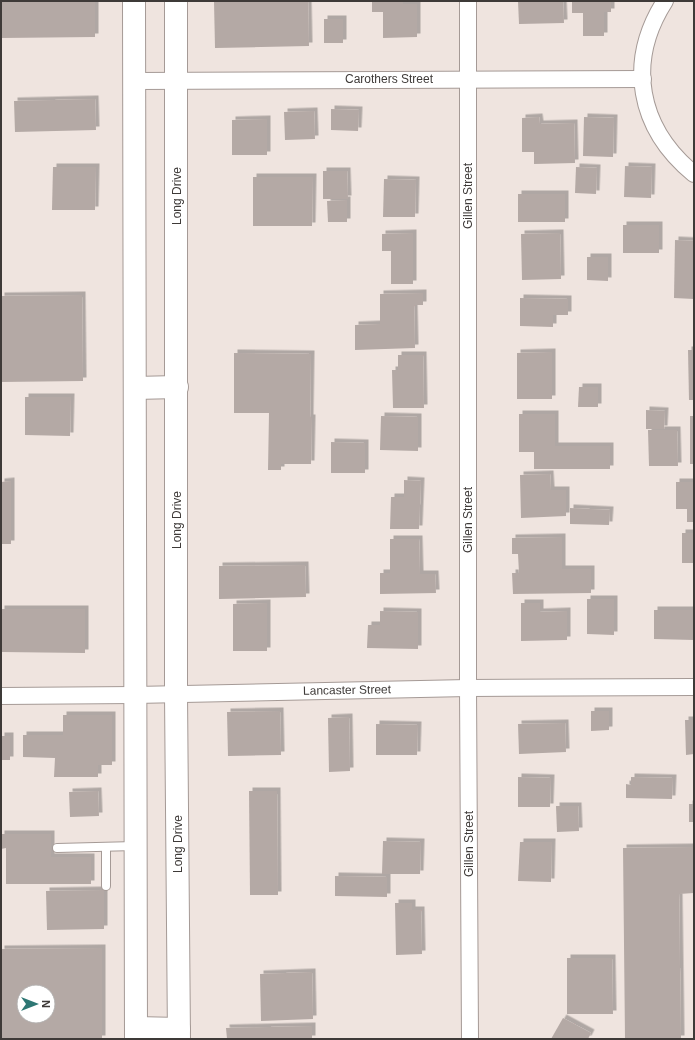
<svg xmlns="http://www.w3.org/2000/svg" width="695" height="1040" font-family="Arial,sans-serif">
<defs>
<filter id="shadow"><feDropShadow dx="3.5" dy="-3.5" stdDeviation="0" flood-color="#0004"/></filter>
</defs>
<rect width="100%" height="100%" fill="#efe4df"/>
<g fill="#b4a9a5" fill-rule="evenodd" filter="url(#shadow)">
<path d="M 1,1 L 95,1 L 95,37 L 1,38 Z"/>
<path d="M 214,1 L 308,1 L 309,46 L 215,48 Z"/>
<path d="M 372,1 L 403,1 L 403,4 L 417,4 L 417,37 L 383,38 L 383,12 L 372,12 Z"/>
<path d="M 518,1 L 563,1 L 564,23 L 519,24 Z"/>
<path d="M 572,1 L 611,1 L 611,12 L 604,12 L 604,36 L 583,36 L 583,13 L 572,13 Z"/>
<rect x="324" y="19" width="19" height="24"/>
<path d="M 95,99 L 96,130 L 15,132 L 14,101 Z"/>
<path d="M 331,109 L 359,110 L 358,131 L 331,130 Z"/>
<path d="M 314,111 L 315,139 L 285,140 L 284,112 Z"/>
<path d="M 539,117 L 540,124 L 574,123 L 575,163 L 534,164 L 534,152 L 522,152 L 522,118 Z"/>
<path d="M 584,117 L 614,118 L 613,157 L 583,156 Z"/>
<path d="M 267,119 L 267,155 L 232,155 L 232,120 Z"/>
<path d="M 625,166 L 652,167 L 651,198 L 624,197 Z"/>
<path d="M 53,167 L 96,167 L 95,210 L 52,210 Z"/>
<path d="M 576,167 L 597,168 L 596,194 L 575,193 Z"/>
<path d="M 323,171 L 347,171 L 348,199 L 323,199 Z"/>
<path d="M 253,177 L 313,177 L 312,226 L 253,226 Z"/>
<path d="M 384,179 L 416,180 L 415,217 L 383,217 Z"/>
<rect x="518" y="194" width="47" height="28"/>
<path d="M 347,200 L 347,222 L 328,222 L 327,201 Z"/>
<rect x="623" y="225" width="36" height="28"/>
<path d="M 413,233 L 413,284 L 391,284 L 391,251 L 382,251 L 382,234 Z"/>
<path d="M 560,233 L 561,279 L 522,280 L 521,234 Z"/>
<path d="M 675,240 L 694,241 L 694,299 L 674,298 Z"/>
<path d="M 587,257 L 608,257 L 608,281 L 587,280 Z"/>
<path d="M 423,293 L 423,305 L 414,305 L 415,348 L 355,350 L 355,325 L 380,324 L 380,294 Z"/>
<path d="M 82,295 L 83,381 L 1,382 L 1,296 Z"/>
<path d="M 520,298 L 568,299 L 568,315 L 553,315 L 553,327 L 520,326 Z"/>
<path d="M 688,350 L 694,350 L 694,400 L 689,400 Z"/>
<path d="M 552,352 L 552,399 L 517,399 L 517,353 Z"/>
<path d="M 234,353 L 311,354 L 310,418 L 312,418 L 311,464 L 281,464 L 281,470 L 268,470 L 269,413 L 234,413 Z"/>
<path d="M 398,355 L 423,355 L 424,408 L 393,408 L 392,370 L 398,370 Z"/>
<path d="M 579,387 L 598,387 L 598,407 L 578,407 Z"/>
<path d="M 25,397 L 71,397 L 70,436 L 25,435 Z"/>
<path d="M 646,410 L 665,411 L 664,429 L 646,429 Z"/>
<path d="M 519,414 L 555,414 L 555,446 L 610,446 L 610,469 L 534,469 L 534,452 L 519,452 Z"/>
<path d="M 381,416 L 418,417 L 418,451 L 380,450 Z"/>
<rect x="690" y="416" width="4" height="48"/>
<path d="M 648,430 L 677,430 L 678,466 L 649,466 Z"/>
<path d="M 331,442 L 365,443 L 365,473 L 331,473 Z"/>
<path d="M 550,474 L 551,490 L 566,490 L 566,516 L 521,518 L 520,475 Z"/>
<path d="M 404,480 L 421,481 L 419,529 L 390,529 L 391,497 L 404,497 Z"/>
<path d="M 11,481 L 11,544 L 1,544 L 1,482 Z"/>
<path d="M 676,482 L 694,482 L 694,522 L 687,522 L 687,509 L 676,509 Z"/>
<path d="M 570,508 L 610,510 L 609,525 L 570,524 Z"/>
<rect x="682" y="533" width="12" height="30"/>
<path d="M 562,537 L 562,569 L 591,569 L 591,593 L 513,594 L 512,573 L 519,573 L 518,554 L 512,554 L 512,538 Z"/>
<path d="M 390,539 L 419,539 L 420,574 L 435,574 L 436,593 L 380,594 L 380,573 L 390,573 Z"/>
<path d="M 305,565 L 306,597 L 219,599 L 219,566 Z"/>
<path d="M 587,599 L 614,599 L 614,635 L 587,634 Z"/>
<path d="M 267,603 L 267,651 L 233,651 L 233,604 Z"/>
<path d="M 521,603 L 540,603 L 540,612 L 567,611 L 567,640 L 521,641 Z"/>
<path d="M 1,609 L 85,609 L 85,653 L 1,652 Z"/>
<path d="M 654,610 L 694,610 L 694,640 L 654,639 Z"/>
<path d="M 380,611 L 418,612 L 418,649 L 367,648 L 368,625 L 380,625 Z"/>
<path d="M 280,711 L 281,755 L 228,756 L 227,712 Z"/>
<path d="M 591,711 L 609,711 L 609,730 L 591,731 Z"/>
<path d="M 63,715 L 112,715 L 112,765 L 98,765 L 98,777 L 54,777 L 55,758 L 23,757 L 23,735 L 63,735 Z"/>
<path d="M 349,717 L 350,771 L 329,772 L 328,718 Z"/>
<path d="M 685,720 L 694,720 L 694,754 L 686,755 Z"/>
<path d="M 565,723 L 566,752 L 519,754 L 518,724 Z"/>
<path d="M 376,724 L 418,725 L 417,755 L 376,755 Z"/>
<rect x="1" y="736" width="9" height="24"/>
<path d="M 518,777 L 551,778 L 550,807 L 518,807 Z"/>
<path d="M 631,777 L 673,778 L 672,799 L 626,798 L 626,784 L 631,785 Z"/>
<path d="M 98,791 L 99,816 L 70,817 L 69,792 Z"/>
<path d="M 249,791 L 277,791 L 278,895 L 250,895 Z"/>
<rect x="689" y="804" width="5" height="18"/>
<path d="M 556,806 L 578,806 L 579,831 L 557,832 Z"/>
<path d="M 1,834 L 51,834 L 51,857 L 91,857 L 91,884 L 6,884 L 6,848 L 1,849 Z"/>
<path d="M 383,841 L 421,842 L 420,874 L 382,874 Z"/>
<path d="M 520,842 L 552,842 L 551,882 L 518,881 Z"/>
<path d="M 694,847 L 694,893 L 679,894 L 681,1039 L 625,1039 L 623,848 Z"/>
<path d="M 335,876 L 387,877 L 387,897 L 335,896 Z"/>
<path d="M 104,890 L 104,929 L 47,930 L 46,891 Z"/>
<path d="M 395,903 L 412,903 L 412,910 L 421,910 L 422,954 L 396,955 Z"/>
<path d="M 102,948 L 102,1039 L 1,1039 L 1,949 ZM 24,992 L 48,992 L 48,1016 L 24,1016 Z"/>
<path d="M 567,958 L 612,958 L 613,1014 L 567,1014 Z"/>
<path d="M 312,972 L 313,1019 L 261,1021 L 260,974 Z"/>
<path d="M 563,1018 L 591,1033 L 588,1039 L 551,1039 Z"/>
<path d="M 312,1026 L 312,1039 L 227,1039 L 226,1028 Z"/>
</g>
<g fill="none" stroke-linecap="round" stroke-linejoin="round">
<defs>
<g id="lane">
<path d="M 106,847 L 106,886"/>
<path d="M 57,848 L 135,846"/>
</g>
<g id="street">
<path d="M 468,1 L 468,688 L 470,1039"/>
<path d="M 665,1 C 626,62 638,128 694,174"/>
<path d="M 135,81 L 643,79"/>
<path d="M 1,696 L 135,695 L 468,688 L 694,687"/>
</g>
<g id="secondary">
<path d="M 134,1 L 136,1039"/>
<path d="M 176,1 L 176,694 L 179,1039"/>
<path d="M 135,388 L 177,387"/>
<path d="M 136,1028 L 179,1029"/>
</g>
</defs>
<use href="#lane" stroke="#a59a96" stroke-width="10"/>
<use href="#street" stroke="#a59a96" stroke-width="18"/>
<use href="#secondary" stroke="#a59a96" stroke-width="24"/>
<use href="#lane" stroke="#fff" stroke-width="8"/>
<use href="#street" stroke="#fff" stroke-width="16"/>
<use href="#secondary" stroke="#fff" stroke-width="22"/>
</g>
<g text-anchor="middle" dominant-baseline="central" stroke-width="4" stroke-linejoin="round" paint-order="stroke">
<g font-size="12" fill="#3e3a38" stroke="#fff">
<text x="389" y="79">Carothers Street</text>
<text transform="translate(177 196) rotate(-90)">Long Drive</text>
<text transform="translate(468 196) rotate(-90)">Gillen Street</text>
<text transform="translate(177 520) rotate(-90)">Long Drive</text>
<text transform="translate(468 520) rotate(-90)">Gillen Street</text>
<text transform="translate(347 690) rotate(-1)">Lancaster Street</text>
<text transform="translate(178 844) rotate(-90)">Long Drive</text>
<text transform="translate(469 844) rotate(-90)">Gillen Street</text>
</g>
</g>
<rect width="695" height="1040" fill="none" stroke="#3e3a38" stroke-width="4"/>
<g transform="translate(36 1004) rotate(90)"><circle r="19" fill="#ffffff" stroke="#b2b0af"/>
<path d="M0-3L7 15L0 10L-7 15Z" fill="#2e7774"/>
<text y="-6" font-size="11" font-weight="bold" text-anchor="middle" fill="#3e3a38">N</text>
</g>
</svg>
